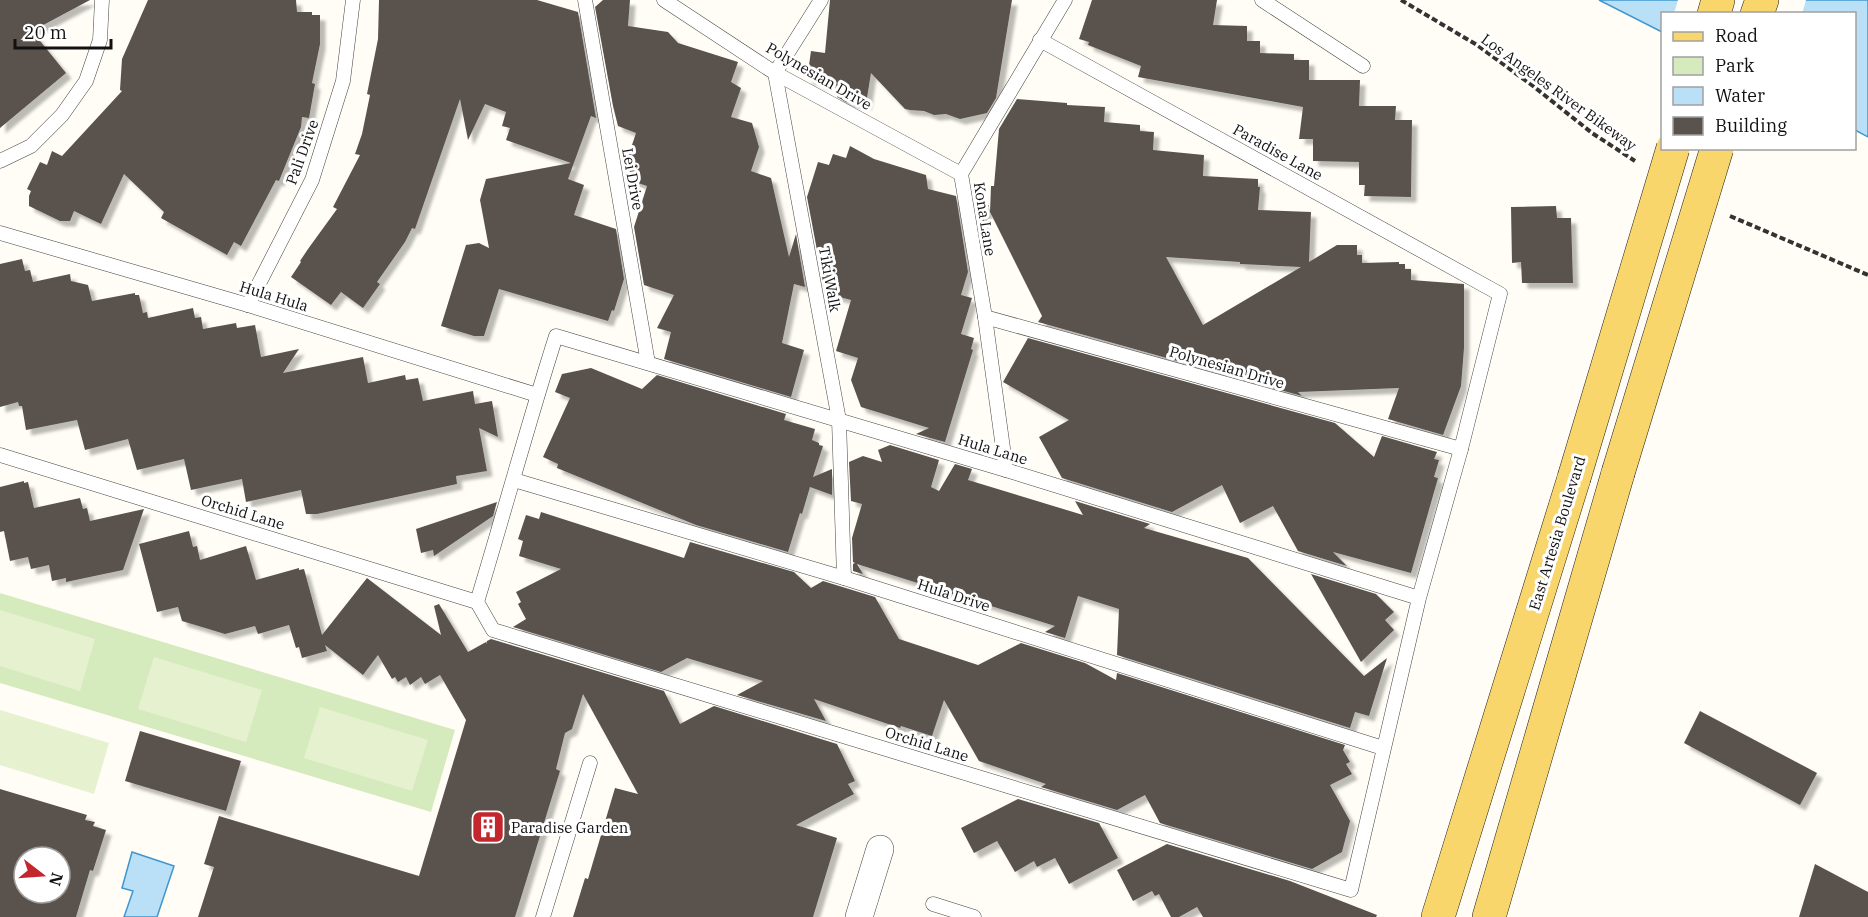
<svg xmlns="http://www.w3.org/2000/svg" width="1868" height="917" font-family="'IBM Plex Serif',serif">
<defs>
<filter id="shadow"><feDropShadow dx="5.5" dy="5.5" stdDeviation="1.5" flood-color="#0004"/></filter>
</defs>
<rect width="100%" height="100%" fill="#fffdf5"/>
<path fill="#d5ebbd" d="M 0,593 L 455,730 L 431,812 L 0,683 Z"/>
<g fill="#e6f2cf">
<path d="M 0,610 L 95,639 L 80,691 L 0,666 Z"/>
<path d="M 154,657 L 262,690 L 246,742 L 138,709 Z"/>
<path d="M 320,707 L 428,740 L 412,791 L 304,758 Z"/>
<path d="M 0,710 L 109,743 L 94,794 L 0,765 Z"/>
</g>
<g fill="#b9e0f7" stroke="#3f96cf" stroke-width="1.5">
<path d="M 1599,0 L 1868,0 L 1868,137 L 1855,130 L 1854,14 L 1662,14 L 1662,32 Z"/>
<path d="M 132,852 L 174,866 L 157,917 L 124,917 L 133,891 L 122,888 Z"/>
</g>
<path fill="#fffdf5" d="M 1678,0 L 1806,0 L 1802,14 L 1674,13 Z"/>
<g fill="#5a524d" fill-rule="evenodd" filter="url(#shadow)">
<path d="M 0,0 L 90,0 L 32,31 L 66,73 L 0,128 Z"/>
<path d="M 148,0 L 296,0 L 297,12 L 312,12 L 312,15 L 320,15 L 320,44 L 312,83 L 315,84 L 309,118 L 302,117 L 301,127 L 279,181 L 276,180 L 241,246 L 234,242 L 227,255 L 161,218 L 164,212 L 124,174 L 101,224 L 74,211 L 70,221 L 60,221 L 29,206 L 29,196 L 31,191 L 27,189 L 40,162 L 47,165 L 52,151 L 62,156 L 122,91 L 120,90 L 122,59 Z"/>
<path d="M 379,0 L 537,0 L 578,12 L 596,118 L 591,116 L 568,179 L 584,185 L 574,215 L 616,229 L 624,279 L 614,311 L 612,310 L 608,321 L 499,289 L 484,336 L 474,336 L 441,326 L 466,245 L 479,243 L 489,248 L 480,200 L 486,179 L 571,163 L 506,140 L 510,128 L 502,126 L 506,112 L 485,104 L 468,140 L 460,99 L 415,229 L 412,228 L 405,242 L 377,282 L 380,284 L 363,308 L 341,292 L 331,305 L 291,277 L 301,262 L 300,261 L 308,249 L 337,209 L 333,207 L 360,155 L 355,154 L 362,134 L 370,95 L 367,94 L 378,39 Z"/>
<path d="M 603,0 L 630,0 L 628,26 L 668,32 L 678,43 L 738,62 L 731,82 L 741,88 L 731,117 L 752,123 L 759,147 L 751,171 L 771,178 L 789,257 L 796,234 L 805,287 L 794,284 L 782,343 L 804,350 L 791,397 L 664,359 L 671,332 L 657,328 L 674,295 L 644,285 L 634,227 L 647,186 L 632,181 L 627,160 L 636,133 L 618,126 L 613,106 L 595,7 Z"/>
<path d="M 830,0 L 1012,0 L 996,98 L 987,113 L 960,119 L 946,114 L 934,115 L 924,111 L 910,110 L 905,109 L 871,73 L 866,104 L 846,102 L 837,97 L 839,86 L 818,83 L 818,80 L 807,79 L 811,51 L 825,53 Z"/>
<path d="M 1092,0 L 1217,0 L 1213,25 L 1247,26 L 1247,41 L 1260,41 L 1260,53 L 1294,54 L 1294,60 L 1309,60 L 1309,80 L 1360,80 L 1359,106 L 1396,106 L 1395,120 L 1412,120 L 1411,197 L 1364,196 L 1365,185 L 1359,185 L 1359,162 L 1313,161 L 1313,139 L 1299,139 L 1303,107 L 1138,77 L 1141,66 L 1088,45 L 1089,42 L 1079,39 Z"/>
<path d="M 1017,99 L 1067,103 L 1067,105 L 1105,107 L 1104,122 L 1140,125 L 1140,131 L 1154,132 L 1153,150 L 1204,155 L 1203,176 L 1258,179 L 1258,187 L 1260,187 L 1258,210 L 1311,212 L 1309,262 L 1337,245 L 1357,245 L 1357,255 L 1362,255 L 1362,263 L 1399,262 L 1399,264 L 1405,264 L 1405,269 L 1411,269 L 1411,280 L 1464,284 L 1464,348 L 1461,386 L 1443,435 L 1388,419 L 1399,388 L 1298,392 L 1302,396 L 1038,322 L 1042,316 L 990,212 L 991,186 L 994,186 L 999,129 ZM 1166,257 L 1240,262 L 1240,264 L 1301,267 L 1203,325 Z"/>
<path d="M 850,146 L 874,159 L 926,175 L 928,189 L 956,196 L 968,272 L 961,295 L 972,298 L 961,334 L 974,338 L 971,349 L 973,350 L 945,442 L 916,434 L 929,428 L 861,407 L 851,380 L 858,358 L 836,351 L 851,300 L 825,293 L 807,197 L 818,162 L 829,165 L 833,154 L 846,158 Z"/>
<path d="M 975,202 L 989,205 L 980,233 Z"/>
<path d="M 1556,206 L 1557,218 L 1571,218 L 1573,283 L 1522,283 L 1521,262 L 1512,263 L 1511,207 Z"/>
<path d="M 22,259 L 25,271 L 30,270 L 33,282 L 70,274 L 71,281 L 88,285 L 92,301 L 135,293 L 135,295 L 139,295 L 143,313 L 147,312 L 148,318 L 193,308 L 195,318 L 201,317 L 203,329 L 236,323 L 237,328 L 255,325 L 261,357 L 299,349 L 283,373 L 363,357 L 368,383 L 405,375 L 406,380 L 418,378 L 423,401 L 473,391 L 475,404 L 492,401 L 498,437 L 479,428 L 487,471 L 456,476 L 457,484 L 317,514 L 306,514 L 301,490 L 246,502 L 242,479 L 191,490 L 184,459 L 137,470 L 128,439 L 85,450 L 77,420 L 26,430 L 22,406 L 19,406 L 18,402 L 0,407 L 0,264 Z"/>
<path d="M 1028,338 L 1335,423 L 1374,457 L 1382,436 L 1437,452 L 1434,459 L 1439,460 L 1434,477 L 1438,478 L 1411,573 L 1333,552 L 1347,566 L 1298,551 L 1273,506 L 1240,523 L 1222,485 L 1172,512 L 1062,478 L 1039,437 L 1069,420 L 1003,382 Z"/>
<path d="M 591,368 L 642,389 L 657,375 L 786,414 L 784,420 L 815,429 L 812,440 L 819,443 L 819,445 L 823,446 L 813,477 L 832,469 L 832,495 L 810,487 L 802,514 L 800,513 L 788,552 L 696,525 L 557,468 L 558,464 L 543,457 L 570,398 L 555,392 L 562,374 Z"/>
<path d="M 971,437 L 980,441 L 977,452 L 964,448 Z"/>
<path d="M 890,445 L 939,460 L 931,487 L 939,491 L 955,464 L 972,469 L 968,480 L 1083,515 L 1075,501 L 1150,524 L 1144,528 L 1248,558 L 1364,676 L 1387,658 L 1369,716 L 1355,712 L 1350,728 L 1117,655 L 1119,609 L 1078,596 L 1065,638 L 1045,632 L 1055,626 L 857,564 L 863,574 L 853,571 L 853,564 L 855,563 L 853,562 L 852,538 L 862,504 L 851,501 L 849,462 L 863,456 L 882,462 L 878,450 Z"/>
<path d="M 24,481 L 24,483 L 28,482 L 34,508 L 80,498 L 83,509 L 87,508 L 90,521 L 144,509 L 123,570 L 66,582 L 66,578 L 52,581 L 49,565 L 31,569 L 28,557 L 10,561 L 4,531 L 0,532 L 0,487 Z"/>
<path d="M 497,502 L 493,516 L 434,556 L 433,550 L 421,553 L 416,529 Z"/>
<path d="M 541,512 L 684,558 L 690,542 L 794,572 L 811,588 L 823,581 L 875,597 L 899,639 L 978,665 L 1021,643 L 1085,663 L 1116,680 L 1117,673 L 1345,745 L 1343,750 L 1350,762 L 1346,764 L 1352,774 L 1330,785 L 1350,821 L 1342,852 L 1312,869 L 1160,823 L 1145,795 L 1117,810 L 1041,787 L 1046,784 L 979,761 L 944,700 L 932,736 L 901,726 L 900,728 L 814,699 L 826,721 L 737,695 L 763,681 L 687,658 L 661,672 L 513,627 L 526,619 L 518,604 L 521,602 L 516,592 L 561,569 L 519,556 L 523,541 L 518,539 L 526,515 L 539,519 Z"/>
<path d="M 189,531 L 193,547 L 197,546 L 200,560 L 246,546 L 256,580 L 299,568 L 299,570 L 304,569 L 322,635 L 367,578 L 441,635 L 434,606 L 439,604 L 468,652 L 486,642 L 486,644 L 487,641 L 491,639 L 664,691 L 680,724 L 714,706 L 837,744 L 855,781 L 848,784 L 854,794 L 796,825 L 837,838 L 813,917 L 573,917 L 585,878 L 588,879 L 615,788 L 638,794 L 583,694 L 572,729 L 565,733 L 556,769 L 560,771 L 515,917 L 198,917 L 214,867 L 204,864 L 219,816 L 419,876 L 466,720 L 440,675 L 425,684 L 421,677 L 410,685 L 406,677 L 398,682 L 395,677 L 392,679 L 378,655 L 363,675 L 325,645 L 327,651 L 302,658 L 299,647 L 296,648 L 289,625 L 258,634 L 255,626 L 225,634 L 182,621 L 178,607 L 157,612 L 139,544 Z"/>
<path d="M 1311,574 L 1376,594 L 1394,612 L 1385,620 L 1394,630 L 1361,662 Z"/>
<path d="M 1700,711 L 1817,773 L 1800,805 L 1684,743 Z"/>
<path d="M 140,731 L 241,761 L 226,811 L 125,781 Z"/>
<path d="M 0,789 L 87,815 L 85,820 L 95,822 L 93,826 L 106,830 L 93,871 L 90,870 L 76,917 L 0,917 ZM 24,857 L 60,857 L 60,893 L 24,893 Z"/>
<path d="M 1018,799 L 1099,823 L 1118,858 L 1069,884 L 1055,858 L 1037,867 L 1034,861 L 1015,872 L 997,841 L 974,853 L 961,828 Z"/>
<path d="M 1167,844 L 1290,881 L 1377,915 L 1376,917 L 1203,917 L 1197,907 L 1179,917 L 1171,917 L 1159,894 L 1155,896 L 1152,891 L 1133,901 L 1117,870 Z"/>
<path d="M 1815,864 L 1868,892 L 1868,917 L 1799,917 Z"/>
</g>
<g fill="none" stroke-linecap="round" stroke-linejoin="round">
<defs>
<g id="service">
<path d="M 585,0 L 648,363"/>
<path d="M 664,0 L 775,73 L 961,174"/>
<path d="M 821,0 L 775,73 L 839,420 L 844,578"/>
<path d="M 1262,0 L 1363,66"/>
<path d="M 1040,40 L 1500,294 L 1461,449 L 1419,598 L 1351,890 L 493,630 L 477,602 C 504,513 528,424 556,336 L 1006,470 L 1419,598"/>
<path d="M 0,161 L 31,146 L 62,115 L 86,81 L 100,40 L 102,0"/>
<path d="M 0,233 L 248,305 L 537,395"/>
<path d="M 248,305 L 312,180 L 343,81 L 353,0"/>
<path d="M 985,317 L 1461,449"/>
<path d="M 0,455 L 477,602"/>
<path d="M 1006,470 L 985,317 L 961,174 L 1065,0"/>
<path d="M 514,480 L 844,578 L 1383,748"/>
<path d="M 933,904 L 974,917"/>
<path d="M 543,917 L 590,763"/>
</g>
<path id="minor" d="M 859,917 L 880,849"/>
<g id="primary">
<path d="M 1714,14 L 1718,0"/>
<path d="M 1757,14 L 1762,0"/>
<path d="M 1438,917 L 1574,478"/>
<path d="M 1489,917 L 1618,473"/>
</g>
</defs>
<use href="#service" stroke="#444" stroke-width="15"/>
<use href="#minor" stroke="#444" stroke-width="28"/>
<use href="#primary" stroke="#222" stroke-width="34"/>
<g stroke="#333" stroke-width="4" stroke-dasharray="6 3" stroke-linecap="butt">
<path d="M 1401,0 L 1477,45 L 1533,86 L 1592,133 L 1635,161"/>
<path d="M 1730,216 L 1868,275"/>
</g>
<use href="#service" stroke="#fff" stroke-width="14"/>
<use href="#minor" stroke="#fff" stroke-width="27"/>
<use href="#primary" stroke="#f9d66b" stroke-width="33"/>
<defs>
<g id="primary-bridge">
<path d="M 1618,473 L 1717,148"/>
<path d="M 1574,478 L 1673,148"/>
</g>
</defs>
<use href="#primary-bridge" stroke="#222" stroke-width="34" stroke-linecap="butt"/>
<use href="#primary-bridge" stroke="#f9d66b" stroke-width="33"/>
</g>
<defs>
<symbol id="building-square" viewBox="-11 -11 22 22"><rect x="-9" y="-9" width="18" height="18" rx="4" fill="#c4262e" stroke="#fff"/><path d="M-4-6H4V6H1V3H-1V6H-4ZM-2.5-4.3h1.7v1.8h-1.7ZM.8-4.3h1.7v1.8H.8ZM-2.5-1h1.7V.8h-1.7ZM.8-1h1.7V.8H.8Z" fill="#fff"/></symbol>
</defs>
<g fill-rule="evenodd">
<use href="#building-square" x="469" y="808" width="38" height="38"/>
</g>
<g text-anchor="middle" dominant-baseline="central" stroke-width="6" stroke-linejoin="round" paint-order="stroke">
<g font-size="15" fill="#111" stroke="#fff">
<text transform="translate(819 76) rotate(30)">Polynesian Drive</text>
<text transform="translate(1559 92) rotate(36)">Los Angeles River Bikeway</text>
<text transform="translate(302 152) rotate(-70)">Pali Drive</text>
<text transform="translate(1278 152) rotate(29)">Paradise Lane</text>
<text transform="translate(633 179) rotate(80)">Lei Drive</text>
<text transform="translate(985 219) rotate(81)">Kona Lane</text>
<text transform="translate(830 279) rotate(80)">Tiki Walk</text>
<text transform="translate(274 296) rotate(17)">Hula Hula</text>
<text transform="translate(1227 367) rotate(16)">Polynesian Drive</text>
<text transform="translate(993 449) rotate(17)">Hula Lane</text>
<text transform="translate(243 512) rotate(17)">Orchid Lane</text>
<text transform="translate(1557 533) rotate(-73)">East Artesia Boulevard</text>
<text transform="translate(954 595) rotate(18)">Hula Drive</text>
<text transform="translate(927 744) rotate(17)">Orchid Lane</text>
</g>
<g font-size="15" fill="#111" stroke="#fff" text-anchor="start">
<text x="511" y="827">Paradise Garden</text>
</g>
</g>
<rect x="1661" y="12" width="195" height="138" fill="#ffffff" stroke="#a0a0a0" stroke-width="1.5"/>
<rect x="1673" y="32" width="30" height="9" fill="#f9d66b" stroke="#a0a0a0" stroke-width="1.5"/>
<text x="1715" y="42" font-size="18" fill="#111111">Road</text>
<rect x="1673" y="57" width="30" height="18" fill="#d5ebbd" stroke="#a0a0a0" stroke-width="1.5"/>
<text x="1715" y="72" font-size="18" fill="#111111">Park</text>
<rect x="1673" y="87" width="30" height="18" fill="#b9e0f7" stroke="#a0a0a0" stroke-width="1.5"/>
<text x="1715" y="102" font-size="18" fill="#111111">Water</text>
<rect x="1673" y="117" width="30" height="18" fill="#5a524d" stroke="#a0a0a0" stroke-width="1.5"/>
<text x="1715" y="132" font-size="18" fill="#111111">Building</text>
<g transform="translate(42 875) rotate(107)"><circle r="28" fill="#ffffff" stroke="#a0a0a0" stroke-width="1.5"/>
<path d="M0-4.5L10 22L0 15L-10 22Z" fill="#c4262e"/>
<text y="-9" font-size="16" font-weight="bold" text-anchor="middle" fill="#111111">N</text>
</g>
<path d="M15 39v9h96v-9" fill="none" stroke="#111111" stroke-width="3"/>
<text x="24" y="39" font-size="18" fill="#111111" stroke="#ffffff" stroke-width="4.5" paint-order="stroke">20 m</text>
</svg>
